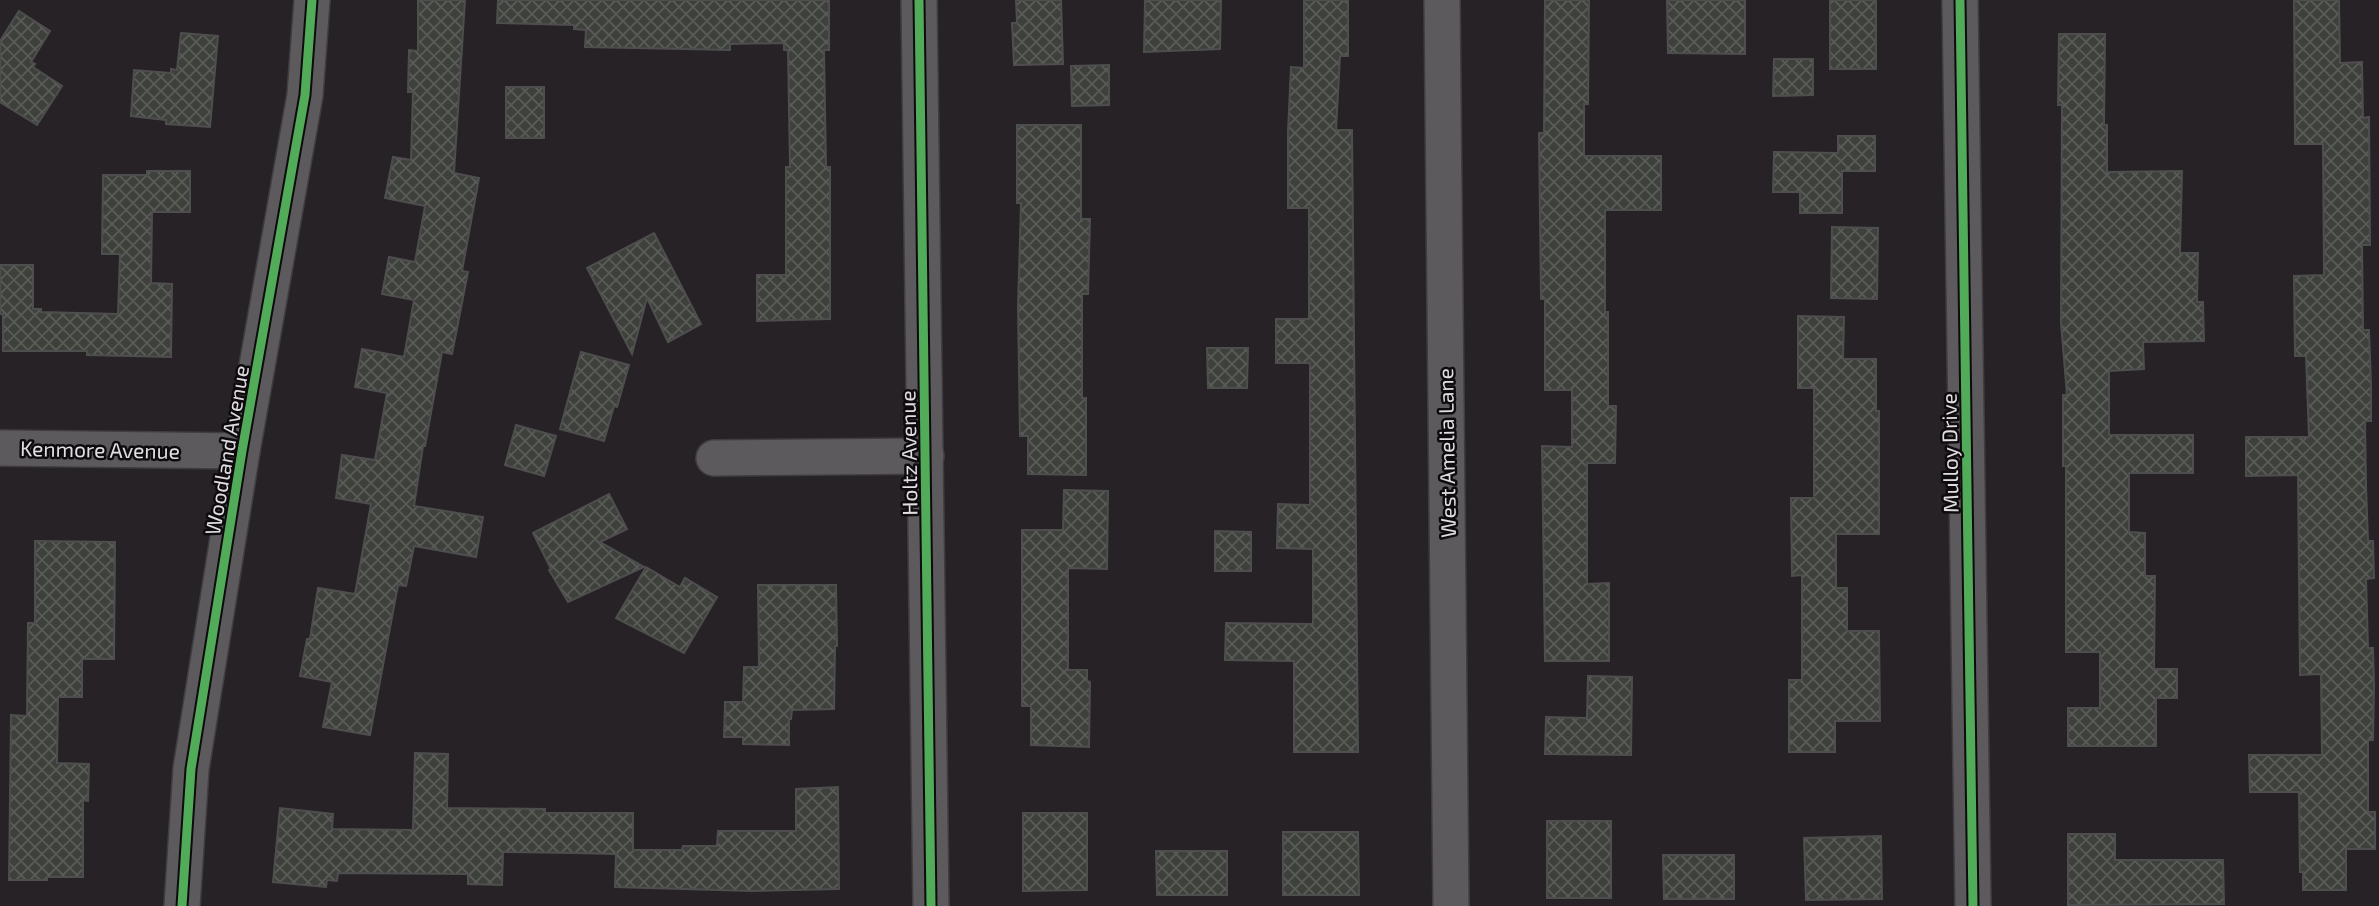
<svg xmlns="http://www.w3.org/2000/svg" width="2379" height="906" font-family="'Exo 2',sans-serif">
<defs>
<pattern id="building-cross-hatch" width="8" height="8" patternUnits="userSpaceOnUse" patternTransform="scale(1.75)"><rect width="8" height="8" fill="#3e413b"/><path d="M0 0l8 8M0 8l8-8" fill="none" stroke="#5a5c57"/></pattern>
</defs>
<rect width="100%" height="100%" fill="#262226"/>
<g fill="url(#building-cross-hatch)" stroke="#4f4e4f" stroke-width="2">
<path d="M 418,0 L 465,0 L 454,173 L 479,178 L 462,271 L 468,272 L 452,354 L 442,352 L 425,446 L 423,446 L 414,506 L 483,517 L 476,557 L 414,546 L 406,586 L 398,585 L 370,735 L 323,727 L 332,682 L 300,676 L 307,639 L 310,639 L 318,588 L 355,594 L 371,504 L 336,498 L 342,455 L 375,460 L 387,393 L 355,387 L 362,349 L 404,357 L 414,300 L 382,294 L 389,257 L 415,262 L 425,206 L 385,198 L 393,157 L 411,160 L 413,92 L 408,92 L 409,50 L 418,51 Z"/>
<path d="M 498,0 L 829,0 L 829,50 L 824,50 L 826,167 L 830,167 L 830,319 L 757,321 L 757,275 L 786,275 L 786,167 L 790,167 L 788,50 L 784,50 L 784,43 L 730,44 L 730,50 L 585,47 L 586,30 L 574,29 L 574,25 L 497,23 Z"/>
<path d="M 1016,0 L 1061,0 L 1063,64 L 1014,65 L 1012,23 L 1017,23 Z"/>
<path d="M 1145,0 L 1221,0 L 1220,49 L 1144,52 Z"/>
<path d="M 1304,0 L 1348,0 L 1348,56 L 1340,56 L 1336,130 L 1352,130 L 1358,752 L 1294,752 L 1294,661 L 1225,660 L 1226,623 L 1313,624 L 1313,549 L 1277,548 L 1278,504 L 1310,505 L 1310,363 L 1276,363 L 1276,319 L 1309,319 L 1309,208 L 1288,208 L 1288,131 L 1291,67 L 1304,68 Z"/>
<path d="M 1545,0 L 1589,0 L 1588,104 L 1584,104 L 1584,156 L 1661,156 L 1661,210 L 1605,210 L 1605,312 L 1608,312 L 1608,406 L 1616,406 L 1615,463 L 1587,463 L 1587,584 L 1609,583 L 1609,661 L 1545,661 L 1542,446 L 1572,447 L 1572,390 L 1545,390 L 1545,299 L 1541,299 L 1539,133 L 1544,133 Z"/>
<path d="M 1667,0 L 1745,0 L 1745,54 L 1668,53 Z"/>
<rect x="1830" y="0" width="46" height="69"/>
<path d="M 2294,0 L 2339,0 L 2340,63 L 2362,62 L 2363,118 L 2369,117 L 2370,245 L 2362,245 L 2363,330 L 2369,330 L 2371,385 L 2371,421 L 2365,421 L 2366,486 L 2368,541 L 2373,541 L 2374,578 L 2366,579 L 2368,648 L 2373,648 L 2374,685 L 2373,740 L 2368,740 L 2368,812 L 2375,812 L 2375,849 L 2346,849 L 2346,890 L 2303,890 L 2303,872 L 2300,872 L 2299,792 L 2250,792 L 2249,755 L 2322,755 L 2321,674 L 2300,675 L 2298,475 L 2246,476 L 2246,437 L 2309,437 L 2306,356 L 2295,356 L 2294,276 L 2324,275 L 2323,144 L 2295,144 Z"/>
<path d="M 19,11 L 50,31 L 31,62 L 35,64 L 33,67 L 62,86 L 37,125 L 0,102 L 0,41 Z"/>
<path d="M 181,33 L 218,36 L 210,127 L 166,124 L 166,120 L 131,116 L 134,70 L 171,73 L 171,69 L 177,70 Z"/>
<path d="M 2059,34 L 2105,34 L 2104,125 L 2107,125 L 2107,172 L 2182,171 L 2180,253 L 2198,253 L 2197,302 L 2203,302 L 2204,341 L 2143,342 L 2144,369 L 2109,371 L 2109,435 L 2193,435 L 2193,473 L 2129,473 L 2129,532 L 2145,533 L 2145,576 L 2155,576 L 2154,669 L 2177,669 L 2177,698 L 2156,698 L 2156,746 L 2068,746 L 2068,708 L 2100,708 L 2100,652 L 2066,652 L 2066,466 L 2063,466 L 2063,395 L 2067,395 L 2061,323 L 2062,105 L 2058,105 Z"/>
<path d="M 1774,59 L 1813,59 L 1813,95 L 1773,96 Z"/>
<path d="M 1109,65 L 1109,105 L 1072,106 L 1071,66 Z"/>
<rect x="506" y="87" width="38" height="51"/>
<path d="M 1017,125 L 1081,125 L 1081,219 L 1090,219 L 1088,294 L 1082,294 L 1082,398 L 1086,398 L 1086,475 L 1028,474 L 1028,436 L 1020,436 L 1018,307 L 1021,203 L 1017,203 Z"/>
<path d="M 1838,136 L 1875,136 L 1875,171 L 1842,171 L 1842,213 L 1800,213 L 1800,192 L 1773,192 L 1774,152 L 1838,153 Z"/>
<path d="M 147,171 L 190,171 L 190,212 L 152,212 L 151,283 L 172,284 L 171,357 L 87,355 L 87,351 L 3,351 L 3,314 L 0,314 L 0,265 L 33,265 L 33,309 L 41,309 L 41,312 L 118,314 L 120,254 L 102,254 L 103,175 L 147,175 Z"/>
<path d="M 1832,227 L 1878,228 L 1877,299 L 1831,298 Z"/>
<path d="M 654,233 L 701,324 L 668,342 L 647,298 L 632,354 L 587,268 Z"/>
<path d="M 1798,316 L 1844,317 L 1843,359 L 1876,359 L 1876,411 L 1879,411 L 1879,534 L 1836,534 L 1836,588 L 1847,588 L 1847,631 L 1879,631 L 1880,721 L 1835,721 L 1835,752 L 1789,752 L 1789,680 L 1802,680 L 1802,575 L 1792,576 L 1791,498 L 1814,498 L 1814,388 L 1798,388 Z"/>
<path d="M 1207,348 L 1248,348 L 1247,388 L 1208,388 Z"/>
<path d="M 581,352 L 629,365 L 617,407 L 614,406 L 604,441 L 560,429 Z"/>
<path d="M 516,425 L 556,436 L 544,476 L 505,465 Z"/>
<path d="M 1064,490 L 1108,491 L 1107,569 L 1068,568 L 1068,670 L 1087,670 L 1087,681 L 1090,682 L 1089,747 L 1031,745 L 1031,706 L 1022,706 L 1022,530 L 1063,530 Z"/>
<path d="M 609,494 L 627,529 L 600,542 L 644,567 L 568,602 L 549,570 L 551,569 L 533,533 Z"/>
<path d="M 1215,531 L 1251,532 L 1251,571 L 1215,571 Z"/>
<path d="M 35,541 L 115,542 L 114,659 L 82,659 L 82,697 L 58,697 L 57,763 L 89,764 L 88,801 L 83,800 L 83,877 L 47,877 L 47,880 L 9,880 L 11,715 L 27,716 L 28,623 L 35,623 Z"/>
<path d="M 646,567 L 680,587 L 685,578 L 717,597 L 684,653 L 616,618 Z"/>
<path d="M 758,585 L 836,585 L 837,646 L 835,646 L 834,709 L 792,710 L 791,719 L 789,719 L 789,745 L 743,744 L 743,737 L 724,737 L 725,702 L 743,702 L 744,667 L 759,667 Z"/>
<path d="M 1588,676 L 1632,677 L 1631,755 L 1545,754 L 1546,717 L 1587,718 Z"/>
<path d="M 415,753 L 448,754 L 447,808 L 545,809 L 545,813 L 633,813 L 633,850 L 682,850 L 683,846 L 717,846 L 718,831 L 796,831 L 796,789 L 838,787 L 839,889 L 752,891 L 615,887 L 616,854 L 573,853 L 503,852 L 502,885 L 468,884 L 468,874 L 338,873 L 337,881 L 327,880 L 326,887 L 273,882 L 280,808 L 333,814 L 332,829 L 413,830 Z"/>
<path d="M 1023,813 L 1087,813 L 1087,890 L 1023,891 Z"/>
<rect x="1547" y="821" width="64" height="77"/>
<path d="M 1283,832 L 1358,832 L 1359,895 L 1283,895 Z"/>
<path d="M 2068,834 L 2115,834 L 2115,860 L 2223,860 L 2224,904 L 2068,905 Z"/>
<path d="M 1881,836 L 1882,899 L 1806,900 L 1804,838 Z"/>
<path d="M 1156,851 L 1227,851 L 1227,895 L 1157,895 Z"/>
<path d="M 1663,855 L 1734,855 L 1734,899 L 1664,899 Z"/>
</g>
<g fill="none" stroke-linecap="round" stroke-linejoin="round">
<defs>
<g id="minor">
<path d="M 919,0 L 931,906"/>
<path d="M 1442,0 L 1451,906"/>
<path d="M 1960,0 L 1973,906"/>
<path d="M 0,448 L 242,451"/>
<path d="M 714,458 L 926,456"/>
<path d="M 182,906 L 191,769 L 242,451 L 305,95 L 312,0"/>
</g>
</defs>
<use href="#minor" stroke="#3f3d3f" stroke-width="38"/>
<use href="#minor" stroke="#5c5a5c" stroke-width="35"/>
<defs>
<g id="cycleway">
<path d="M 919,0 L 931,906"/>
<path d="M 1960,0 L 1973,906"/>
<path d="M 182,906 L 191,769 L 242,451 L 305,95 L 312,0"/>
</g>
</defs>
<use href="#cycleway" stroke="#0e0b0e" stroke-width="13"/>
<use href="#cycleway" stroke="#51ab58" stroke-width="9"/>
</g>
<g text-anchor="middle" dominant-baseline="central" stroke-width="5" stroke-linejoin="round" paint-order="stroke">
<g font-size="21" fill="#e1dde1" stroke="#0e0b0e">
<text transform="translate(100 449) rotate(1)">Kenmore Avenue</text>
<text transform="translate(226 450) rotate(-80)">Woodland Avenue</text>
<text transform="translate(908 453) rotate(-91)">Holtz Avenue</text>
<text transform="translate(1446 453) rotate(-91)">West Amelia Lane</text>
<text transform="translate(1949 453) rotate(-91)">Mulloy Drive</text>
</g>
</g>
</svg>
